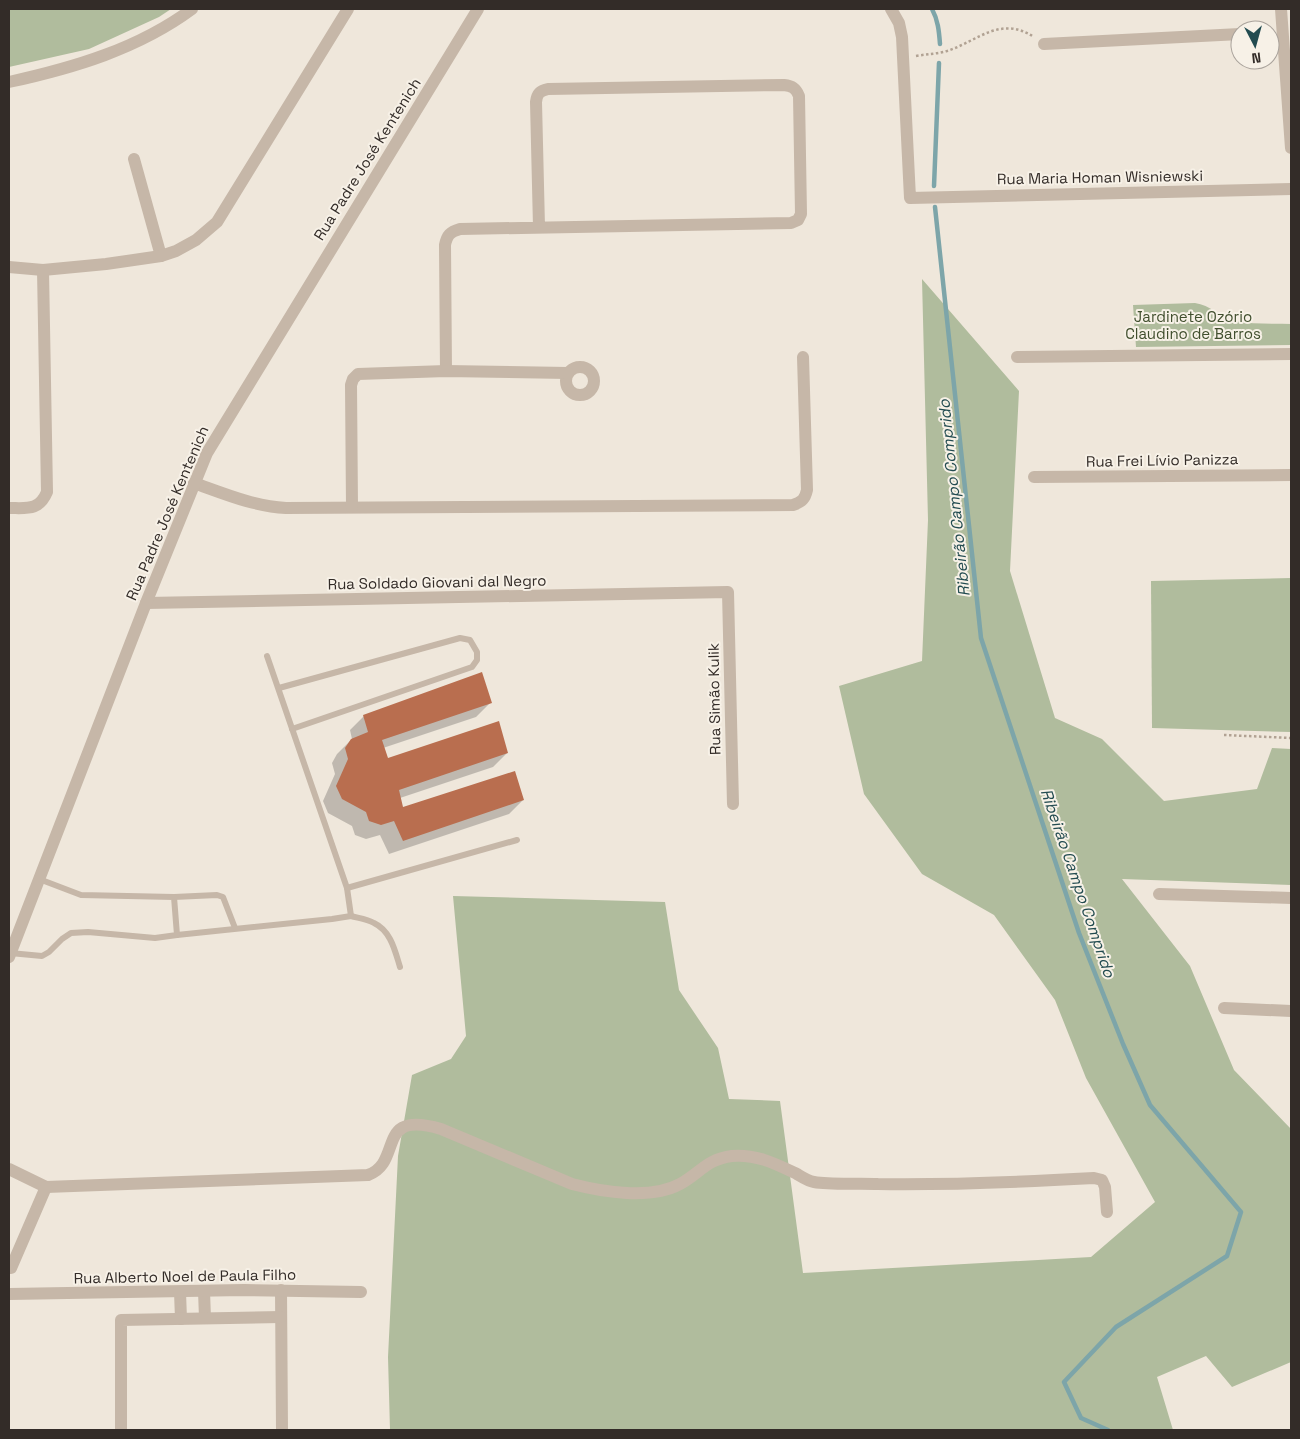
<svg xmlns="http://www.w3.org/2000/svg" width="1300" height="1439" font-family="'Space Grotesk',sans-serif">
<rect width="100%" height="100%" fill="#efe7db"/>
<g fill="#b0bc9d">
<path d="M 9,9 L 171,9 L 159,17 L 89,49 L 9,67 Z"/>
<path d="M 922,279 L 1019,391 L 1010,571 L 1055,718 L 1102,739 L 1164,801 L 1257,789 L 1272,748 L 1291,749 L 1291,885 L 1122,879 L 1190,966 L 1234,1070 L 1291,1129 L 1291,1362 L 1232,1387 L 1206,1356 L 1157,1377 L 1173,1430 L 390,1430 L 388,1357 L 398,1156 L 412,1075 L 451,1059 L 466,1036 L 453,896 L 665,902 L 679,990 L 718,1048 L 729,1099 L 780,1101 L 803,1273 L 1091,1257 L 1155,1202 L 1086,1078 L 1055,1000 L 994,915 L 922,874 L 864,794 L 839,686 L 922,661 L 928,520 Z"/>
<path d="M 1195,303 C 1210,305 1220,317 1235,321 C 1253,325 1273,323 1291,324 L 1291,345 L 1136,347 L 1133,305 Z"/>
<path d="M 1291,578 L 1291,732 L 1152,728 L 1151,581 Z"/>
</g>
<path fill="#0003" d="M 490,703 L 476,717 L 383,748 L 387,760 L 507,753 L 493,767 L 400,798 L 402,809 L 523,800 L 509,814 L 389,854 L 380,835 L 366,839 L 355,835 L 352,826 L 328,813 L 323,801 L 335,774 L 332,763 L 337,754 L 352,739 L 350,730 L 364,716 Z"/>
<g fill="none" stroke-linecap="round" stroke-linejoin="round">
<g stroke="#7da5a9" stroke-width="4.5">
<path d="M 932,9 C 938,20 939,31 940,44"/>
<path d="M 934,186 L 939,63"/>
<path d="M 935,207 L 981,638 L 1079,933 L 1123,1044 L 1150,1105 L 1241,1212 L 1227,1256 L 1116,1327 L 1064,1382 L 1081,1418 L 1108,1430"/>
</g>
</g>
<path fill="#b96e4f" d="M 482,672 L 492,703 L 382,740 L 388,758 L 499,721 L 508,753 L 399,790 L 403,807 L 515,771 L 524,800 L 403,841 L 394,821 L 381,825 L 369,821 L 366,812 L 342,799 L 336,786 L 348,759 L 345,748 L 351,739 L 368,732 L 363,715 Z"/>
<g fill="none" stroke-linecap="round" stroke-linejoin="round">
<g stroke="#b1a293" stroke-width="2.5" stroke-dasharray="2.5 2.5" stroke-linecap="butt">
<path d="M 916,56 C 927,54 937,54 947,51 C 978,41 1000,15 1034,37"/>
<path d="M 1224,735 L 1291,738"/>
</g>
<g stroke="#c6b7a8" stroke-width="6">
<path d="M 279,688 L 460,638 L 470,640 L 477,652 L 477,660 L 472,667 L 292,729"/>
<path d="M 347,888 L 517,840"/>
<path d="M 174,897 L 217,895 L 223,897 L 235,928"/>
<path d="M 351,916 C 358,918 367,919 374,923 C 391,931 395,951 400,967"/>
<path d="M 177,935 L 332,919 L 351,916 L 347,888 L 267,656"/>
<path d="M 10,953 L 42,956 L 49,952 L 62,939 L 71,933 L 88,932 L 155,938 L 177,935 L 174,897 L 81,895 L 39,879"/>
</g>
<g stroke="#c6b7a8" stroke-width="12">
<path d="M 1281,9 L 1291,148"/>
<path d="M 1044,44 L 1240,34"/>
<path d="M 134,159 L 161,256"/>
<path d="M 9,267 L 43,270 L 106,264 L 161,256 L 176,251 L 196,240 L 217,222 L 348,9"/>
<path d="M 1017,357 L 1291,354"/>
<circle cx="580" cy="381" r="14"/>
<path d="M 446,371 L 445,245 C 447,235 450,232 460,229 L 791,223 L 798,220 L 801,214 L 799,96 C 796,88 792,86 784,85 L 548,89 C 540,91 537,93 536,102 L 539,227"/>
<path d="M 1034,477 L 1291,475"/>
<path d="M 194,483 C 225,494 253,506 286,508 L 793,505 C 802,502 805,499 807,490 L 803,357"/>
<path d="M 352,507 L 351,385 L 353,379 L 358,374 L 446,371 L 568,373"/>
<path d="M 9,508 C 27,508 39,511 47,492 L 43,270"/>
<path d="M 146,603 L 728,592 L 733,804"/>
<path d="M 1159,894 L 1291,898"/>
<path d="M 1224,1008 L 1291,1011"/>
<path d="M 9,1169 L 46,1187 L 368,1175 C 404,1162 374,1109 441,1129 L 572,1184 C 603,1192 651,1200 680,1184 C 700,1173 707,1159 732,1156 C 757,1154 776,1164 797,1174 C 802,1177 808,1181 814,1182 C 831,1185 859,1183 878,1184 C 950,1185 1022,1182 1094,1178 L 1102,1180 L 1105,1187 L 1107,1212"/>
<path d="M 11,1268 L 46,1187"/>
<path d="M 281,1290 L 282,1430"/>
<path d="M 204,1291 L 205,1318"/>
<path d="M 180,1292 L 181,1319"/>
<path d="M 9,1294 L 244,1290 L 361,1292"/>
<path d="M 121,1430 L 121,1320 L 281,1317"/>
</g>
<g stroke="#c6b7a8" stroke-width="12">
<path d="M 891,9 L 899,23 L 902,37 L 910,198 L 1291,189"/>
<path d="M 9,82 C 73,68 138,49 192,9"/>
<path d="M 9,957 L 146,603 L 207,453 L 478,9"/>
</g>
</g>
<g text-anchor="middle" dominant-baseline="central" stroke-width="4" stroke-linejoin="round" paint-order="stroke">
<g font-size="15" fill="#332c28" stroke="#f7f1e7">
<text transform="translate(367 159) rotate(-58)">Rua Padre José Kentenich</text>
<text transform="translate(1100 177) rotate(-1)">Rua Maria Homan Wisniewski</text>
<text transform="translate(1162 460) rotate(-1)">Rua Frei Lívio Panizza</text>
<text transform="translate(167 513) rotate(-67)">Rua Padre José Kentenich</text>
<text transform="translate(437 582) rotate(-1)">Rua Soldado Giovani dal Negro</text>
<text transform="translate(714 699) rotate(-91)">Rua Simão Kulik</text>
<text transform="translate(185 1276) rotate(-1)">Rua Alberto Noel de Paula Filho</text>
</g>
<g font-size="15" fill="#414f2e" stroke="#f7f1e7">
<text x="1193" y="316">Jardinete Ozório<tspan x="1193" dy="17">Claudino de Barros</tspan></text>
</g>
<g font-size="16" font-style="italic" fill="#224b50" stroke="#f7f1e7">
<text transform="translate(954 498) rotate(-96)">Ribeirão Campo Comprido</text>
<text transform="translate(1078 883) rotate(71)">Ribeirão Campo Comprido</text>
</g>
</g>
<rect width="1300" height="1439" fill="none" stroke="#332c28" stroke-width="20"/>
<g transform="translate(1255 45) rotate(174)"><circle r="24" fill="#f7f1e7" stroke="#a9a29b"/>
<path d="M0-4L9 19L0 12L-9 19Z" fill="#224b50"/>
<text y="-8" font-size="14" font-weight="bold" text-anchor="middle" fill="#332c28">N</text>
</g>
</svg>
